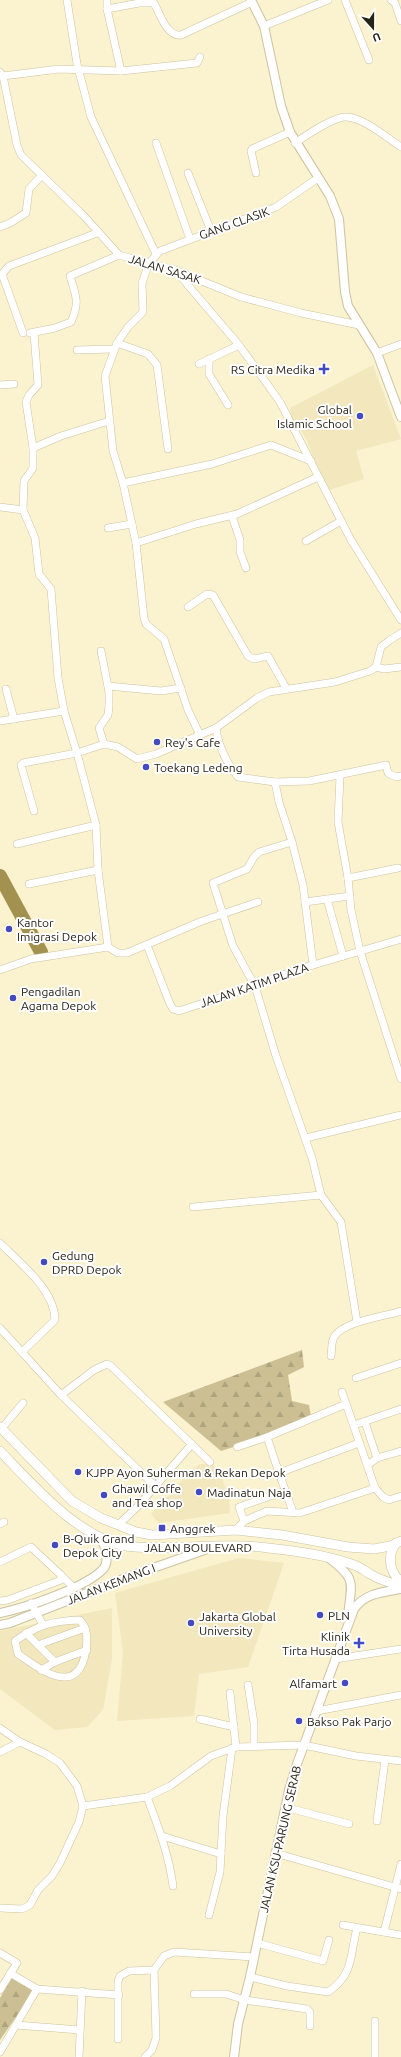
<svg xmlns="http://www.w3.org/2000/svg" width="401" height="2057" font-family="Ubuntu,sans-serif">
<defs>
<pattern id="forest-firs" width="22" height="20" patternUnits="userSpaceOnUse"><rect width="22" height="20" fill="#cbbf93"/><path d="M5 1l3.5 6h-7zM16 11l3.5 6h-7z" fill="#aea47e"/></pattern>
</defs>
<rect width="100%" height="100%" fill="#fbf2cf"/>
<g fill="#f2e7bd">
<path d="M 373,365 L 401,439 L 356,451 L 364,479 L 326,491 L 307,441 L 298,424 L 293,423 L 290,415 L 290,408 Z"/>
<path d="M 200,1464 L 213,1464 L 222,1479 L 229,1498 L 230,1513 L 159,1523 L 151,1514 L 192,1470 Z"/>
<path d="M 239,1558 L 284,1563 L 248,1667 L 199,1674 L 194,1716 L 117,1721 L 123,1653 L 115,1593 Z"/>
<path d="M 112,1608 L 112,1659 L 103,1710 L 87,1727 L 55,1730 L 0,1689 L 0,1631 Z"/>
</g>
<g fill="url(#forest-firs)">
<path d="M 302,1350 L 304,1367 L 288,1375 L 292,1401 L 309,1405 L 312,1422 L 221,1451 L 163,1402 Z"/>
<path d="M 12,1978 L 34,1991 L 0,2040 L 0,1998 Z"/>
</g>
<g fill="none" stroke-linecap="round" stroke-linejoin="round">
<path stroke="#a3924f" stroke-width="14" d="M 0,876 L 41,952"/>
<defs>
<g id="minor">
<path d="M 67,0 L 77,64 L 91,117 L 156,254"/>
<path d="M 107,0 L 107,9"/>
<path d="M 345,0 L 369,60"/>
<path d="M 391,0 L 395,3 L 401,21"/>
<path d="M 264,26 L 328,0"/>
<path d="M 121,71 L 197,63 L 200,57"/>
<path d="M 0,72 L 3,76 L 17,145 L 21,155 L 84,216 L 119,255 L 175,270 L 241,297 L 301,313 L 359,325"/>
<path d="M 3,76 L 59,69 L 121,71 L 107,9 L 139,3 L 154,3 C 160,14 167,37 181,35 L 252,2"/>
<path d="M 156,143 L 190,239"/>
<path d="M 295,143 C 307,135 334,116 347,117 C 364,118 387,138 401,147"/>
<path d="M 188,173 L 211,231"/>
<path d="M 256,173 L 251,151 L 252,149 L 290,132"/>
<path d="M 0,227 L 10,223 L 26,213 L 29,189 L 42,175"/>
<path d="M 175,270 L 239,345 L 280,402 L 351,540 L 401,620"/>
<path d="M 23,333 L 2,274 L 9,266 L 97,233"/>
<path d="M 30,333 L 55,328 L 71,322 C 80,302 76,296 70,276 L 119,255"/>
<path d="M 34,333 L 38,385 L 29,395 L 26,402 L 33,448 L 33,468 L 24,481 L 23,510 L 35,538 L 39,574 L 51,589 L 58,678 L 64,711 L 77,753 L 96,825 L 98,870 L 108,947"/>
<path d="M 117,343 L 148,354 L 157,365 L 168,449"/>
<path d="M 77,350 L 114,349"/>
<path d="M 377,353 L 401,344"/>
<path d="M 209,359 L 209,374 L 228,405"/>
<path d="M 199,364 L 239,345"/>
<path d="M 0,385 L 14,384"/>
<path d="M 33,448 L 61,436 L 109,421"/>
<path d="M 123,483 L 212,464 L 271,445 L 311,461"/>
<path d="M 0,507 L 23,510"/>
<path d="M 232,516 L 240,540 L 240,552 L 246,568"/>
<path d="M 108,528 L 132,524"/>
<path d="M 306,541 L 341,521"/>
<path d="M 136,543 L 196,524 L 237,514 L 318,477"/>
<path d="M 188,607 L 207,594 L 213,595 L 248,656 L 254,659 L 268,656 L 286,688"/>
<path d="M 101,651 L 109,692 L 109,706 L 108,715 L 99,728 L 104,744"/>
<path d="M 376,667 L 384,669 L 401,667"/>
<path d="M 108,686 L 161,691 L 181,688"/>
<path d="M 6,689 L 14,719"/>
<path d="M 0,721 L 64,711"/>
<path d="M 216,728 C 218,745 227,764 238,777 L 275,782"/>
<path d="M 200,735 L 188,710 L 164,639 L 146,624 L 144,618 L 136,543 L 123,483 L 113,451 L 105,376 L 117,343 L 128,327 L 143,312 L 142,283 L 149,263 L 160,251 L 276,207 L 318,178"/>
<path d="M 340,776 L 338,822 L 348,878 L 351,910 L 360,951 L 401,1079"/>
<path d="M 34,811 L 21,765 L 23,763 L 77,753 L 104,744 L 118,747 L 137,759 L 156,754 L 216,728 L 257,698 L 269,692 L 335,682 L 370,671 L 376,667 L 381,647 L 390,640 L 401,633"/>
<path d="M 292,842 L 303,885 L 313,965"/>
<path d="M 17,844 L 96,825"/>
<path d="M 348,878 L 398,868"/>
<path d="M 29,884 L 98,870"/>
<path d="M 327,899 L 343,956"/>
<path d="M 305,902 L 350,896"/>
<path d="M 147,945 L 170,1004 L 173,1009 L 179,1011 L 255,986 L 293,971 L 401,939"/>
<path d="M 0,970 L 31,959 L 108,947 L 118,953 L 127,953 L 202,921 L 258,902"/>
<path d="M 306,1138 L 401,1115"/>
<path d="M 193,1207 L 321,1195"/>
<path d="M 0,1243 C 20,1263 55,1290 55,1320 L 22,1352"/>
<path d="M 357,1322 L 341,1222 L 321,1195 L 312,1158 L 276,1056 L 255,986 L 233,946 L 213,883 L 247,869 L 254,857 L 259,852 L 292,842 L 279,802 L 275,782 L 309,781 L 386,765 L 388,773 L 396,777 L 401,776"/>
<path d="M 0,1328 L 61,1395 L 155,1486"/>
<path d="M 331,1356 C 332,1350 331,1343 334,1337 C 344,1321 383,1317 401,1311"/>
<path d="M 356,1378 L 401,1363"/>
<path d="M 61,1395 L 94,1370 L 107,1364 L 111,1366 L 210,1462"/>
<path d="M 365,1422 L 377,1458"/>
<path d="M 354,1425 L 401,1409"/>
<path d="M 2,1428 L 23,1403"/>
<path d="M 267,1437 L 279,1473 L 359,1443"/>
<path d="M 237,1447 L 267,1437 L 346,1404"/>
<path d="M 368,1465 L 377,1458 L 401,1451"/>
<path d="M 279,1473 L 293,1512"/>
<path d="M 375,1488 L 383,1497 L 389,1500 L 401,1496"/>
<path d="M 244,1521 L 239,1507 L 285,1491"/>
<path d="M 0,1524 L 4,1522"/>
<path d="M 118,1525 L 137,1507 L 192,1444"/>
<path d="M 236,1530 L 244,1521 L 267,1511 L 300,1513 L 375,1488 L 342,1392"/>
<path d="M 0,1562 L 31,1547 L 61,1575 L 61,1580 L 8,1600 L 0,1601"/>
<path d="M 61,1575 L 73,1587"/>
<path d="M 31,1603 L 43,1625"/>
<path d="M 80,1620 C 81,1622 84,1625 85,1628 C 90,1642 85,1677 65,1677 C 50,1678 30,1662 18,1654 L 15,1641 C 38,1625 51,1621 80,1620 Z"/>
<path d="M 26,1633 L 55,1662"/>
<path d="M 38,1645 L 85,1628"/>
<path d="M 335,1659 L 401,1649"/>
<path d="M 41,1670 L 55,1662 L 87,1650"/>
<path d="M 248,1685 L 254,1723 L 254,1746"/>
<path d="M 230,1693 L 236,1747"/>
<path d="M 317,1711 L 401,1695"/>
<path d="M 200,1719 L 234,1727"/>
<path d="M 0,1728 L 20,1742 L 46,1754 L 60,1763 L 77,1786 L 83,1806 L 79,1822 L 60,1863 L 52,1876 L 38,1890 L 30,1905 L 22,1909 L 0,1908"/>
<path d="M 0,1752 L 20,1742"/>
<path d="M 147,1797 C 158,1826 169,1855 173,1886"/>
<path d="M 83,1806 L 147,1797 L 170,1786 L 211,1756 L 236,1747 L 304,1745 L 356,1756 L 401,1761"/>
<path d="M 285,1807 L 349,1824"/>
<path d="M 377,1821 L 385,1760"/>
<path d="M 162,1836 L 221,1854"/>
<path d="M 275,1853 L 401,1889"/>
<path d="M 209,1915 L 220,1872 L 223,1816 L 232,1748"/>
<path d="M 343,1925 L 401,1935"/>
<path d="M 384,1932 L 401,1864"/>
<path d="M 257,1943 L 323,1961 L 329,1940"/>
<path d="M 0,1953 L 17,1963 L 0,1990"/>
<path d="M 10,1973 L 37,1989 L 119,1995"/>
<path d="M 250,1977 L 287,1986 L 328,1992 C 354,1975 350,1954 357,1928"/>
<path d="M 194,1994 L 226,1994 L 245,2000 L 307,2009 L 310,2012 L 310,2026"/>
<path d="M 16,2025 L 80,2030"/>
<path d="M 118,2039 L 118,1981 L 120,1976 L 129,1971 L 154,1970 L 164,1956 L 174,1952 L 254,1957"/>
<path d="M 0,2052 L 37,1989"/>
<path d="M 79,2057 L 82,1991"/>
<path d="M 145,2057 L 152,2050 L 156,2038 L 154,1970"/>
<path d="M 375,2057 L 375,2021"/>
</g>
<g id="tertiary">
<path d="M 251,0 L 264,26 L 281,106 L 290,132 L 330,196 L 339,219 L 345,292 L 348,306 L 377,353 L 401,417"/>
<path d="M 329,1558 C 358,1580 351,1583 348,1616"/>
<path d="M 0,1613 C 25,1608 88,1587 104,1568 C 110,1559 104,1547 102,1538"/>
<path d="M 0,1625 L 10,1623 L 136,1574 L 213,1547"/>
<path d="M 234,2057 L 238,2024 L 250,1977 L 289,1790 L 297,1764 L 354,1609 C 365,1593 383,1592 401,1589"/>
</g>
<g id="secondary">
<path d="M 0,1427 L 72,1501 L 101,1518 L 136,1532 L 152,1535 L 236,1530 L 282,1535 L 348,1547 L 374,1549 L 390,1546 L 401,1541"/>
<path d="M 0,1451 C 34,1486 83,1544 135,1547 C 180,1550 224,1542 268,1548 C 296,1551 328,1555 354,1565 C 360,1567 365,1571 370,1574 C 380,1580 390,1583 401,1586"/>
<path d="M 396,1543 C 387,1556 389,1571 401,1582"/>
</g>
</defs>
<use href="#minor" stroke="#ccc3a2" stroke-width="8"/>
<use href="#tertiary" stroke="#ccc3a2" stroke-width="10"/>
<use href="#secondary" stroke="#ccc3a2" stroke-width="10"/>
<use href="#minor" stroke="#fff" stroke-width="7"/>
<use href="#tertiary" stroke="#fff" stroke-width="8"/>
<use href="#secondary" stroke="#fff" stroke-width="9"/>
</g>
<g fill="#444abf" stroke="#fff" stroke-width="1.5">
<path d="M322 363h4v4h4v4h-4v4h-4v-4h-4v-4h4z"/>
<circle cx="360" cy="416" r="4"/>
<circle cx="157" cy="742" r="4"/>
<circle cx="146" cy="767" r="4"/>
<circle cx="9" cy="929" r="4"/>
<circle cx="13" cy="998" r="4"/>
<circle cx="44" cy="1262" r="4"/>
<circle cx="78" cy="1472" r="4"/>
<circle cx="199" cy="1492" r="4"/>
<circle cx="104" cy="1495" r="4"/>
<rect x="158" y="1524" width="8" height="8" rx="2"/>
<circle cx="55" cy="1545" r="4"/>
<circle cx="320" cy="1615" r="4"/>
<circle cx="191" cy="1623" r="4"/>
<path d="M357 1637h4v4h4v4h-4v4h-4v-4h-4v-4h4z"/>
<circle cx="345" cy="1683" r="4"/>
<circle cx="299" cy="1721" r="4"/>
</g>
<g text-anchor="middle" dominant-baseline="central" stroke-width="4" stroke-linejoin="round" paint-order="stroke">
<g font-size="12" fill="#262216" stroke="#fff">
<text transform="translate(234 223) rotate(-20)">GANG CLASIK</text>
<text transform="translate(165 269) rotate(17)">JALAN SASAK</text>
<text transform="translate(254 985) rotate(-19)">JALAN KATIM PLAZA</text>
<text x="198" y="1547">JALAN BOULEVARD</text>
<text transform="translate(111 1584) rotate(-21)">JALAN KEMANG I</text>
<text transform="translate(280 1839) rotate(-77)">JALAN KSU-PARUNG SERAB</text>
</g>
<g font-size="12" fill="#262216" stroke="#fff" text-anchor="start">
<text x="315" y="369" text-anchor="end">RS Citra Medika</text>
<text x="352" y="409" text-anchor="end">Global<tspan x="352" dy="14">Islamic School</tspan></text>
<text x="165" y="742">Rey's Cafe</text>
<text x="154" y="767">Toekang Ledeng</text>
<text x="17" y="922">Kantor<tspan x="17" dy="14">Imigrasi Depok</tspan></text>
<text x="21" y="991">Pengadilan<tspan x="21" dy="14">Agama Depok</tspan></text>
<text x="52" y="1255">Gedung<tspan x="52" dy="14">DPRD Depok</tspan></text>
<text x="86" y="1472">KJPP Ayon Suherman &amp; Rekan Depok</text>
<text x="112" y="1488">Ghawil Coffe<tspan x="112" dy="14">and Tea shop</tspan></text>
<text x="207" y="1492">Madinatun Naja</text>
<text x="170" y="1528">Anggrek</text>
<text x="63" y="1538">B-Quik Grand<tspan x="63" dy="14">Depok City</tspan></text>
<text x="328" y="1615">PLN</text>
<text x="199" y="1616">Jakarta Global<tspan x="199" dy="14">University</tspan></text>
<text x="350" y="1636" text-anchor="end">Klinik<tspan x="350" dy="14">Tirta Husada</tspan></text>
<text x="337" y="1683" text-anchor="end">Alfamart</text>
<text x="307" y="1721">Bakso Pak Parjo</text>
</g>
</g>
<g transform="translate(373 28) rotate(159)" stroke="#ffffff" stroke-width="3" paint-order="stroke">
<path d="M0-3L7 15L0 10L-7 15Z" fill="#262216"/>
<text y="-6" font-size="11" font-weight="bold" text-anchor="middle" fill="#262216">U</text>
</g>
</svg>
